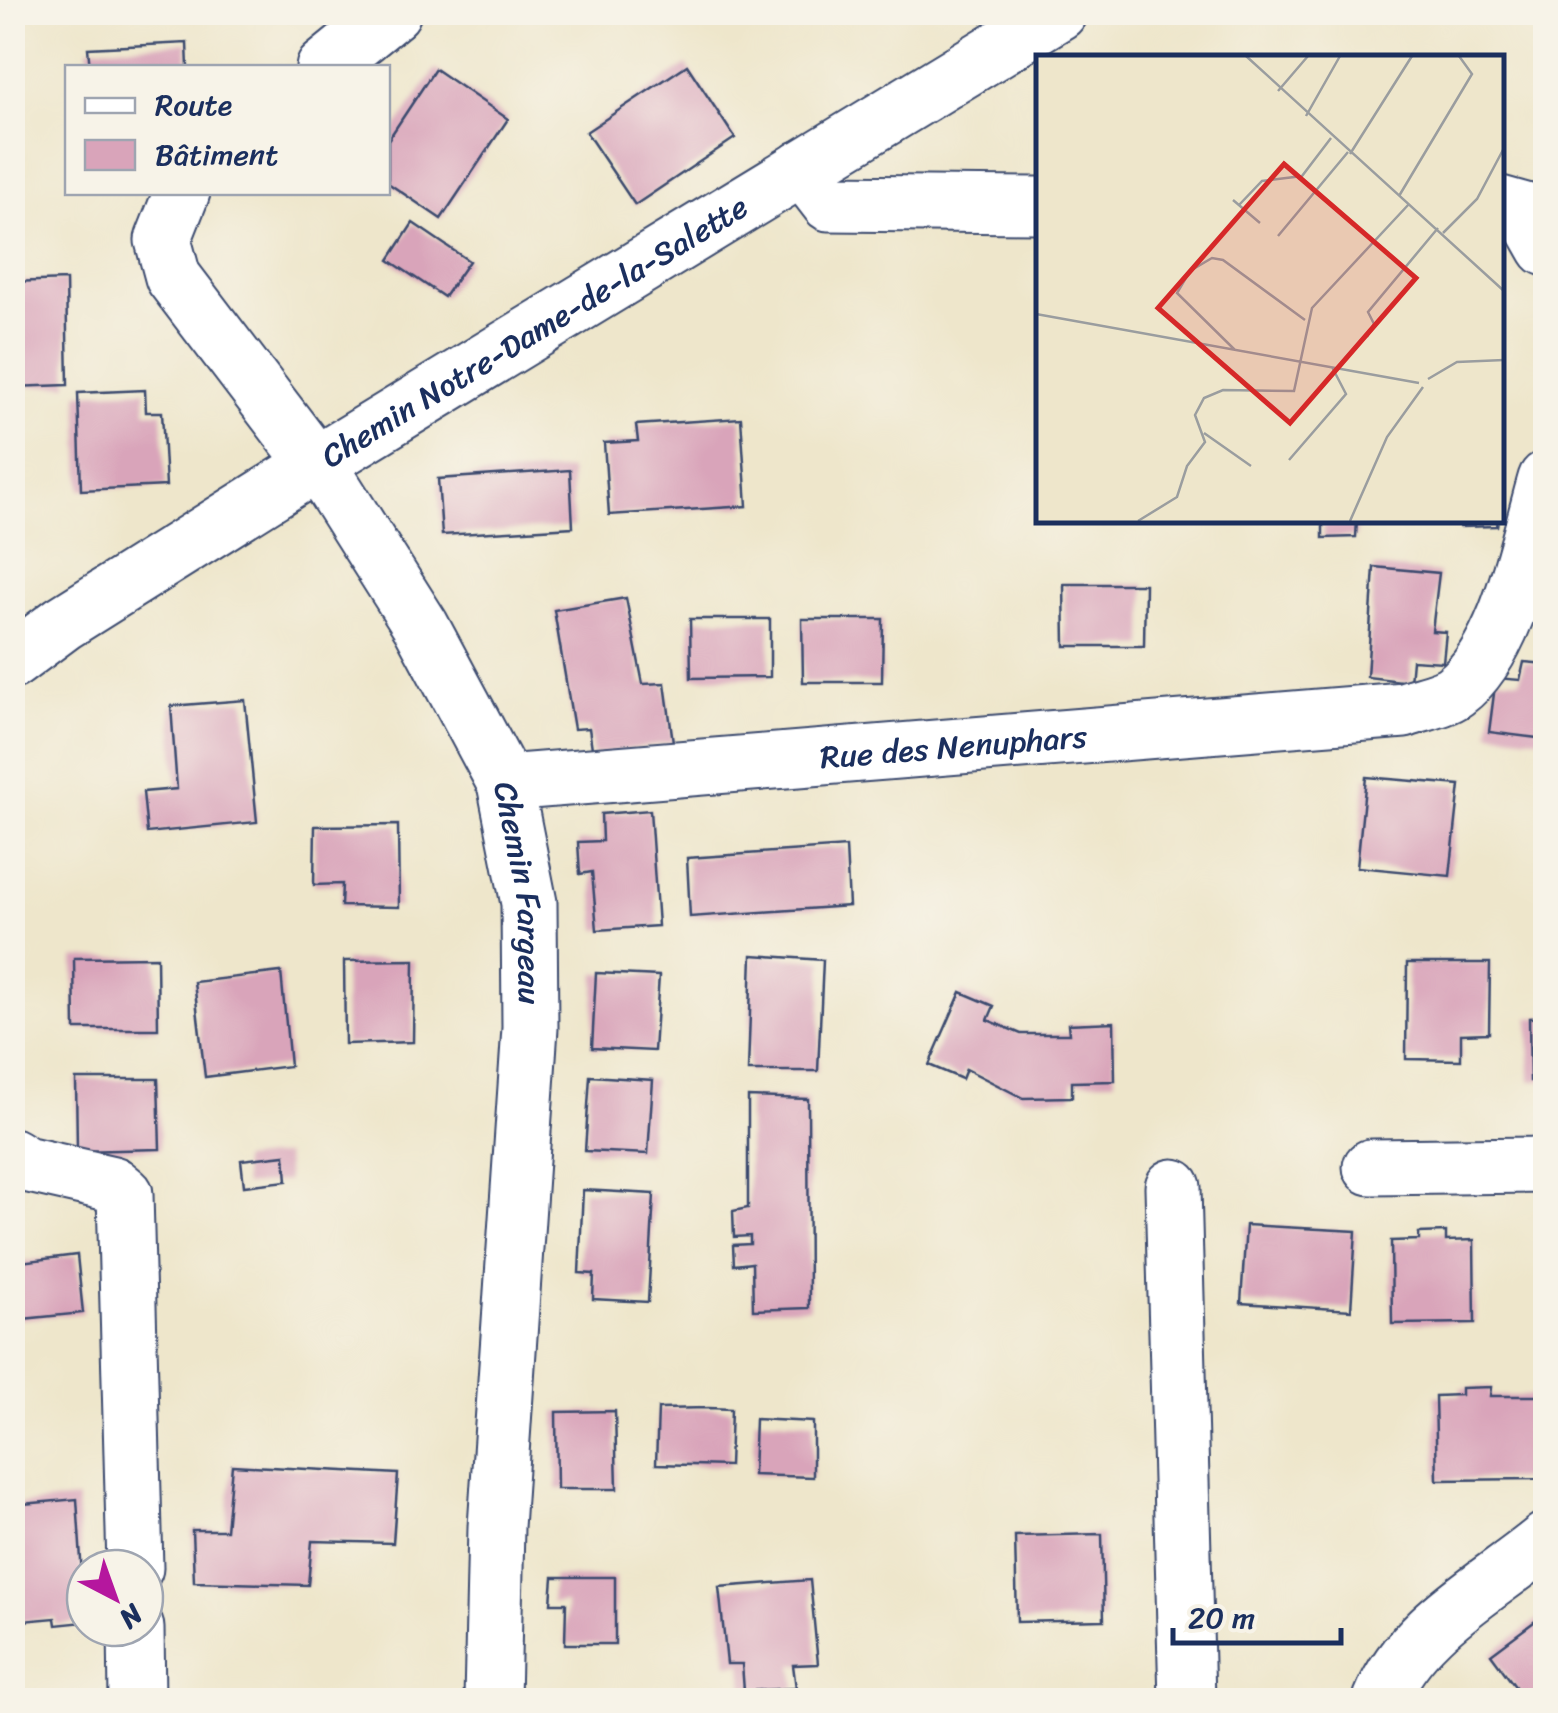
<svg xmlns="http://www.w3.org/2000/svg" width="1558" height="1713" font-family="Sriracha,sans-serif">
<rect width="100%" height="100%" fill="#f7f3e8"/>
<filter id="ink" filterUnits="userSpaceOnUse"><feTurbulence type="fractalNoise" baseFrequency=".01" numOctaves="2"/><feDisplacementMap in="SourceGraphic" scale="20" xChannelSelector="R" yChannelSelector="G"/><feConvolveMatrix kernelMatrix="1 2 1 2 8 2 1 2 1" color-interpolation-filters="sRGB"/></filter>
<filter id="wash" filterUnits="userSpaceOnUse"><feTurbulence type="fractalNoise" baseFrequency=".0048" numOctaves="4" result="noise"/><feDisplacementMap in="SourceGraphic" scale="40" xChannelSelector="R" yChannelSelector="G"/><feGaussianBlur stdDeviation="2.25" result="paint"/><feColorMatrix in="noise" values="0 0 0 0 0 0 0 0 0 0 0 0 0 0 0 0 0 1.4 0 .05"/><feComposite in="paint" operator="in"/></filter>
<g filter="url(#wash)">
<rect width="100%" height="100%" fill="#eee6cb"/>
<g id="blocks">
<g fill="#d9a4ba">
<path d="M 187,43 L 188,68 L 90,68 L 88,48 Z"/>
<path d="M 687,65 L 735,138 L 635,205 L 586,132 Z"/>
<path d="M 435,69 L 508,119 L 441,219 L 388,183 L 388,140 Z"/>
<path d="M 413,223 L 469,261 L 444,297 L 389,260 Z"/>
<path d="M 66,280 L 68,385 L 12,387 L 12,282 Z"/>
<path d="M 145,390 L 146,412 L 162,412 L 166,486 L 81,490 L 78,393 Z"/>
<path d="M 741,418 L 747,506 L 609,515 L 604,443 L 638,441 L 636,425 Z"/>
<path d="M 570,470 L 573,527 L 442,535 L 438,479 Z"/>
<path d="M 1323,520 L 1357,520 L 1356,537 L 1323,538 Z"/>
<path d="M 1460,520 L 1498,520 L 1497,526 L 1460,527 Z"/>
<path d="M 1374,567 L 1439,573 L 1432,631 L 1446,632 L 1443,662 L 1412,660 L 1410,682 L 1367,677 Z"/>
<path d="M 1064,584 L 1145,584 L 1144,646 L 1065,646 Z"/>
<path d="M 626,598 L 643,684 L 665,683 L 673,742 L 593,755 L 589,728 L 574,729 L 554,610 Z"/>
<path d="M 690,619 L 770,619 L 770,677 L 691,678 Z"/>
<path d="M 802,619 L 883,619 L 882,682 L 803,682 Z"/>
<path d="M 1524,662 L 1546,664 L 1546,739 L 1489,732 L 1496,678 L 1520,680 Z"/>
<path d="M 245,700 L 257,822 L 147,833 L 143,792 L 177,789 L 171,706 Z"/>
<path d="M 1366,777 L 1460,785 L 1450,876 L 1357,867 Z"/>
<path d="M 650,810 L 658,926 L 597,930 L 592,872 L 580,874 L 578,842 L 602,841 L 601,814 Z"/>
<path d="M 398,825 L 399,907 L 341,906 L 342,884 L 314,885 L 315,826 Z"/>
<path d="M 846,847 L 849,906 L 690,917 L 687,858 Z"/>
<path d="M 752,955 L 823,960 L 818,1071 L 748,1071 Z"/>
<path d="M 157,957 L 158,1029 L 75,1029 L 74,958 Z"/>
<path d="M 414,960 L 413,1042 L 345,1044 L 344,961 Z"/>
<path d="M 1407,963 L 1490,963 L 1489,1033 L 1461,1034 L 1461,1060 L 1406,1059 Z"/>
<path d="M 281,972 L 290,1066 L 205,1077 L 194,982 Z"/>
<path d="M 596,973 L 659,976 L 654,1051 L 592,1048 Z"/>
<path d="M 961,992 L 994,1006 L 988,1020 L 1021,1034 L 1069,1034 L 1068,1024 L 1114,1022 L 1115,1081 L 1072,1082 L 1072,1097 L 1023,1098 L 966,1069 L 962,1079 L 929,1065 Z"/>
<path d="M 1546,1017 L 1546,1081 L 1530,1081 L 1529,1018 Z"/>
<path d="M 590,1076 L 653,1080 L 648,1154 L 585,1151 Z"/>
<path d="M 76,1079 L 158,1079 L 160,1149 L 77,1151 Z"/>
<path d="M 748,1097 L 808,1099 L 809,1308 L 753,1310 L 752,1263 L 734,1265 L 733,1245 L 750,1244 L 750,1236 L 734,1237 L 733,1211 L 748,1208 Z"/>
<path d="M 285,1155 L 287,1181 L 244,1186 L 241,1160 Z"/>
<path d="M 583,1190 L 654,1194 L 648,1302 L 593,1299 L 594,1274 L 579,1273 Z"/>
<path d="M 1246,1225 L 1356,1231 L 1351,1310 L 1241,1303 Z"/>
<path d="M 1446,1232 L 1446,1241 L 1474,1240 L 1475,1323 L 1392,1324 L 1391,1241 L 1419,1240 L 1419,1233 Z"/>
<path d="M 77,1255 L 83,1313 L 12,1320 L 12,1263 Z"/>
<path d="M 1491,1387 L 1490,1396 L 1540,1396 L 1542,1479 L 1437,1480 L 1435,1396 L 1461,1395 L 1461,1388 Z"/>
<path d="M 709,1408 L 731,1409 L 729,1466 L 656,1464 L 658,1409 Z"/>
<path d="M 615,1411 L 617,1489 L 557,1489 L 556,1412 Z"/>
<path d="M 755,1419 L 813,1422 L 813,1477 L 753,1475 Z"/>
<path d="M 232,1465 L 398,1474 L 393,1543 L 312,1541 L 308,1585 L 194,1582 L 192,1530 L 226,1530 Z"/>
<path d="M 77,1499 L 85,1622 L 56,1625 L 55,1618 L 12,1622 L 12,1505 Z"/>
<path d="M 1102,1534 L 1104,1620 L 1017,1622 L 1015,1536 Z"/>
<path d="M 553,1577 L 615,1577 L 615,1644 L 565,1644 L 566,1603 L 551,1603 Z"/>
<path d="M 810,1580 L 818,1664 L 793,1665 L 796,1688 L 744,1691 L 742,1664 L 727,1664 L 719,1587 Z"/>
<path d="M 1546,1613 L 1546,1700 L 1525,1700 L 1491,1654 Z"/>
</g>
</g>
</g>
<g filter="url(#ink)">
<use href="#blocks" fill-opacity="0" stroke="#3b4a6e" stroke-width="2.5"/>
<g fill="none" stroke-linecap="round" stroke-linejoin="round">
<defs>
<g id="minor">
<path d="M 324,68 L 393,12"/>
<path d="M 802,168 L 829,203 L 1038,205"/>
<path id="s1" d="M 182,192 L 163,240 L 173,277 L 333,487 L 421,626 L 505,783 L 529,903 L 530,1028 L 496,1527 L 492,1700"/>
<path d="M 1500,204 L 1525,211 L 1546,248"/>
<path id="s2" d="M 12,661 L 63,623 L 313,466 L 1059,12"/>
<path id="s3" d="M 505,783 L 1404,710 C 1419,704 1443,700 1455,691 C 1509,651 1528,540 1546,479"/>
<path d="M 12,1156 L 25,1164 L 113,1184 L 125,1194 L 135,1568"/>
<path d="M 1371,1167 L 1546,1165"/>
<path d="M 1173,1187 L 1187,1700"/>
<path d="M 136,1628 L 137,1700"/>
<path d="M 1381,1700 C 1411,1626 1487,1589 1546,1540"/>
</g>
</defs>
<use href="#minor" stroke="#3b4a6e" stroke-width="59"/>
<use href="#minor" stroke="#fff" stroke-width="55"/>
</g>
</g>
<g text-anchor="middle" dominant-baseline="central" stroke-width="9" stroke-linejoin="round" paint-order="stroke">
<g font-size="32" fill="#1b2f5e" stroke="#f7f3e8">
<text stroke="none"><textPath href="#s2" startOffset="618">Chemin Notre-Dame-de-la-Salette</textPath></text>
<text stroke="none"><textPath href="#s3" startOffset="450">Rue des Nenuphars</textPath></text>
<text stroke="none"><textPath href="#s1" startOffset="808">Chemin Fargeau</textPath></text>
</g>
</g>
<g transform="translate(1036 55)">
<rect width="468" height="468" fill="#eee6cb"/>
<path fill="none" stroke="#9a9d9f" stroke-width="2.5" d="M 210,1 L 468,236M 242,36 L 272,1M 270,61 L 304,1M 314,99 L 376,1M 363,141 L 436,19 L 423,1M 197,145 L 224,168M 203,150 L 226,126 L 266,121 L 295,83M 407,178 L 441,144 L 468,93M 242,181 L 312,97M 0,259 L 383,328M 331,282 L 338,269 L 332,257 L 402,173M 199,295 L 141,238 L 154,216 L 176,203 L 187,205 L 269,265M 392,324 L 421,307 L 468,305M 168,378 L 215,411M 253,405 L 310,339 L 296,312M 102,466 L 141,442 L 151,411 L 169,387 L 159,360 L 168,343 L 187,335 L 258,336 L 276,253 L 373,149M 314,466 L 351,382 L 387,332"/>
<path fill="#d62828" fill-opacity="0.15" stroke="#d62828" stroke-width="5" d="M 248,109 L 380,223 L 254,368 L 122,253 Z"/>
<rect width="468" height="468" fill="none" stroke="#1b2f5e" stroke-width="5"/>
</g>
<rect width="1558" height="1713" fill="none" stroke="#f7f3e8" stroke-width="50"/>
<rect x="65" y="65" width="325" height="130" fill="#f7f3e8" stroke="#9fa5b1" stroke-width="2.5"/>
<rect x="85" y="98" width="50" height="15" fill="#ffffff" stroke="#9fa5b1" stroke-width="2.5"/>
<text x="155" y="115" font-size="30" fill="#1b2f5e">Route</text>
<rect x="85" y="140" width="50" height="30" fill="#d9a4ba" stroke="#9fa5b1" stroke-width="2.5"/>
<text x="155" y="165" font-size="30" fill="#1b2f5e">Bâtiment</text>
<g transform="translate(115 1598) rotate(139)"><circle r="48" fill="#f7f3e8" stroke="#9fa5b1" stroke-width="2.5"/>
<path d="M0-8L18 38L0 25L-18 38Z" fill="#b5179e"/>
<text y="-15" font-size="28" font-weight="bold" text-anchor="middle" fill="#1b2f5e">N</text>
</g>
<path d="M1173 1628v15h168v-15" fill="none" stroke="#1b2f5e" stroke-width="5"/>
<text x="1188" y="1628" font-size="30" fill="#1b2f5e" stroke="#f7f3e8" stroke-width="8" paint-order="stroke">20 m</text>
</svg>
